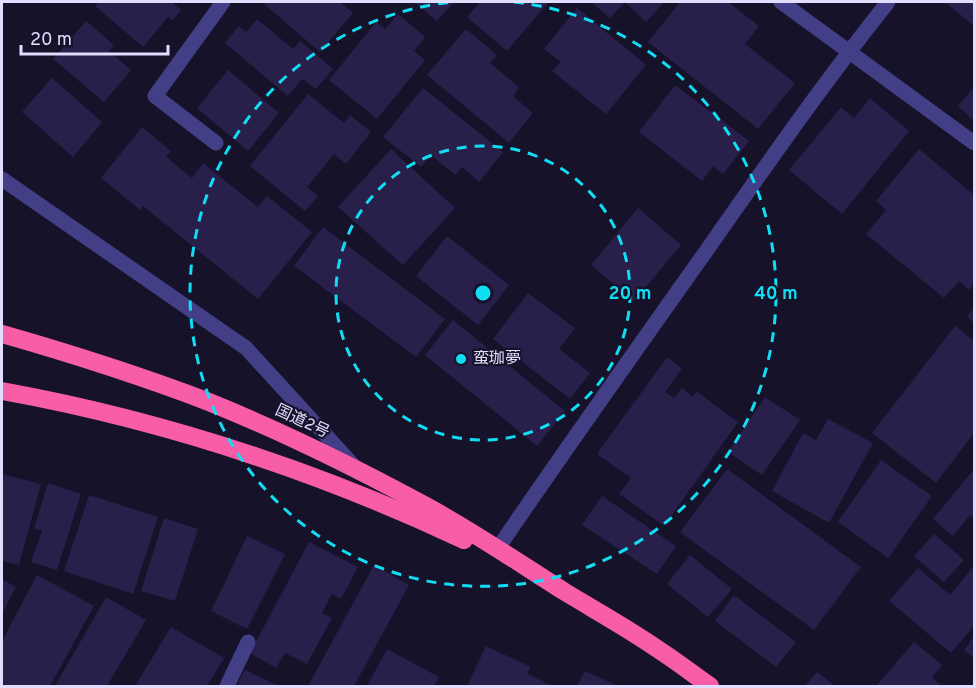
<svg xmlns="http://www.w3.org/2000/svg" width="976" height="688" font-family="Overpass,'Noto Sans JP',sans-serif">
<rect width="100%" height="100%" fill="#16122a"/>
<g fill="#281f4a">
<path d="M 99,2 L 171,2 L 181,10 L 173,20 L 168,17 L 143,47 L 95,6 Z"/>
<path d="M 266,2 L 340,2 L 353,13 L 320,52 L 264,4 Z"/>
<path d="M 414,2 L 454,2 L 437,21 Z"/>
<path d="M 480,2 L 549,2 L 507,51 L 467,17 Z"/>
<path d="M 591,2 L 664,2 L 646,22 L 625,2 L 610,18 Z"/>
<path d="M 680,2 L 728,2 L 759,26 L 745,44 L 795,83 L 758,129 L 648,42 Z"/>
<path d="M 945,2 L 974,2 L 974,26 Z"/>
<path d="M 577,8 L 646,65 L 606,114 L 552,71 L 561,62 L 544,49 Z"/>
<path d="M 398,14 L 425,37 L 414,51 L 425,60 L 377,119 L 329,80 L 376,22 L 385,29 Z"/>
<path d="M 257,19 L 293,49 L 300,41 L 333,69 L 316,89 L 302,79 L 288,96 L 225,43 L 239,26 L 246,32 Z"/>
<path d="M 86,21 L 114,45 L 109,51 L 131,70 L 104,102 L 53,59 Z"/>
<path d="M 466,29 L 497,55 L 490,63 L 519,87 L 513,96 L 533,113 L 509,143 L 427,75 Z"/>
<path d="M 228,70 L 279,113 L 248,151 L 197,108 Z"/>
<path d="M 52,78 L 102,122 L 73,157 L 22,112 Z"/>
<path d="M 675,85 L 749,141 L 723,174 L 713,166 L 702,181 L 639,132 Z"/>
<path d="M 974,87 L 974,121 L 958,106 Z"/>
<path d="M 423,88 L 503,152 L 479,182 L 462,167 L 455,175 L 431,155 L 421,167 L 383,137 Z"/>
<path d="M 308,94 L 344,123 L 350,115 L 371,132 L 346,164 L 334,154 L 307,187 L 318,196 L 305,211 L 250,166 Z"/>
<path d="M 870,98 L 909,131 L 842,214 L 789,170 L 841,107 L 854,118 Z"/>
<path d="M 142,127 L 171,151 L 166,157 L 192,178 L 203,163 L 258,207 L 267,196 L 312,232 L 258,299 L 143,206 L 140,210 L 101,178 Z"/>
<path d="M 391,149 L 455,208 L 403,265 L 338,207 Z"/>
<path d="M 919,149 L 974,195 L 974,283 L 969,290 L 959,281 L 944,298 L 866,234 L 886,210 L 876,201 Z"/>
<path d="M 638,208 L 681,245 L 634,301 L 591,265 Z"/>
<path d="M 323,227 L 445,319 L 416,357 L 294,266 Z"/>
<path d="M 447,236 L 509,285 L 478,325 L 416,276 Z"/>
<path d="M 528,293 L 575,328 L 559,349 L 590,373 L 570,399 L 493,339 Z"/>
<path d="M 974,307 L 974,323 L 967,317 Z"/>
<path d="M 453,320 L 565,411 L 537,446 L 425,355 Z"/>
<path d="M 955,326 L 974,341 L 974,433 L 936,483 L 872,433 Z"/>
<path d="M 667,357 L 682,368 L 665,392 L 674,398 L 682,388 L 693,397 L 696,391 L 738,422 L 664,526 L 619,494 L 631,478 L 597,454 Z"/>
<path d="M 765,397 L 800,420 L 762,475 L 728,452 Z"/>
<path d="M 828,419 L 873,443 L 829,523 L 772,491 L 803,433 L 816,440 Z"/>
<path d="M 881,460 L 932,496 L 888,558 L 838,522 Z"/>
<path d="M 727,469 L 861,567 L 814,630 L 680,532 Z"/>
<path d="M 974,469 L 974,519 L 970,515 L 953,536 L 933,519 Z"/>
<path d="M 2,474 L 41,484 L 19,565 L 2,561 Z"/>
<path d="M 48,483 L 81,494 L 57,570 L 31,562 L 42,531 L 34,529 Z"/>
<path d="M 89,495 L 158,517 L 133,594 L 64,571 Z"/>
<path d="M 602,496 L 676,546 L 657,574 L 582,525 Z"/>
<path d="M 164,518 L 198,529 L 175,601 L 141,591 Z"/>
<path d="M 934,534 L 964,560 L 944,582 L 914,556 Z"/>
<path d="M 247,536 L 285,554 L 247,629 L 211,611 Z"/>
<path d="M 309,542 L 358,567 L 341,599 L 332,594 L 322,613 L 332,618 L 307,664 L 285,653 L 276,668 L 250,653 Z"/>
<path d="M 690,555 L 732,589 L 708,617 L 667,584 Z"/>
<path d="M 374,565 L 409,585 L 354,686 L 308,686 Z"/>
<path d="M 974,566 L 974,626 L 951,653 L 889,601 L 918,568 L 950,595 Z"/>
<path d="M 37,575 L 94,606 L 50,686 L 8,686 L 2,683 L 2,641 Z"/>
<path d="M 2,579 L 16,587 L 2,614 Z"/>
<path d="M 734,595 L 796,642 L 776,667 L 715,621 Z"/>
<path d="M 106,597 L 146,620 L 107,686 L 55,686 Z"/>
<path d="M 171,627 L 224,658 L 207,686 L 135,686 Z"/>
<path d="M 974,636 L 974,658 L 964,650 Z"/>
<path d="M 914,642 L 942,665 L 932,678 L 942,686 L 876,686 Z"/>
<path d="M 486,646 L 531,667 L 527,674 L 553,686 L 467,686 Z"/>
<path d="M 387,649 L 439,677 L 434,686 L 367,686 Z"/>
<path d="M 245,670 L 278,686 L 236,686 Z"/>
<path d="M 585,671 L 618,686 L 577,686 Z"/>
<path d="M 817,672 L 835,686 L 805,686 Z"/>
</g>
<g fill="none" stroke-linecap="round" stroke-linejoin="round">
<g stroke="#423f87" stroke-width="15">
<path d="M 781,2 L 974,143"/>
<path d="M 216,143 L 155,96 L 223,2"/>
<path d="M 2,179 L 246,348 L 353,465"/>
<path d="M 498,548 C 567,447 638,347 709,247 C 767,164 825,81 888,2"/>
<path d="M 227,686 L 248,642"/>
</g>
<g stroke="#f85da7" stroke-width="18">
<path d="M 2,334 C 72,354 141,376 209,402 C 283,432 356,468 426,506 C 474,532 519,563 565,592 C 598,612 631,630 662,652 C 679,663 694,675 710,686"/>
<path d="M 2,391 C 162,420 317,471 464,540"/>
</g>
</g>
<g fill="none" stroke="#11def5" stroke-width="3" stroke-dasharray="10 8">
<circle cx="483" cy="293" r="147"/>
<path d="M514 2A293 293 0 1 1 452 2"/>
</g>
<circle fill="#11def5" stroke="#16122a" stroke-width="2" cx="461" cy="359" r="6"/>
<g text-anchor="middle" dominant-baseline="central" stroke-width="4.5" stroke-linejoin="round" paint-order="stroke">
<g font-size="16" fill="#e0ddfd" stroke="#16122a" text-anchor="start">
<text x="473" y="359">蛮珈夢</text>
</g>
<g font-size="16" fill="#e0ddfd" stroke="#16122a">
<text transform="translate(302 422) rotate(25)">国道2号</text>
</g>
</g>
<circle cx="483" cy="293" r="9" fill="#11def5" stroke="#16122a" stroke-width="3"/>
<g font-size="18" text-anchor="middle" font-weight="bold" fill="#11def5" stroke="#16122a" stroke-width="4.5" stroke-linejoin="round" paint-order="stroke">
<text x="630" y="299">20 m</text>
<text x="776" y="299">40 m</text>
</g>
<rect width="976" height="688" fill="none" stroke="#e0ddfd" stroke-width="6"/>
<path d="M21 45v9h147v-9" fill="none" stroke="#e0ddfd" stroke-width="3"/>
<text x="30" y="45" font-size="18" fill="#e0ddfd" stroke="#16122a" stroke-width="4.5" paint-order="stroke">20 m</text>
</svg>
